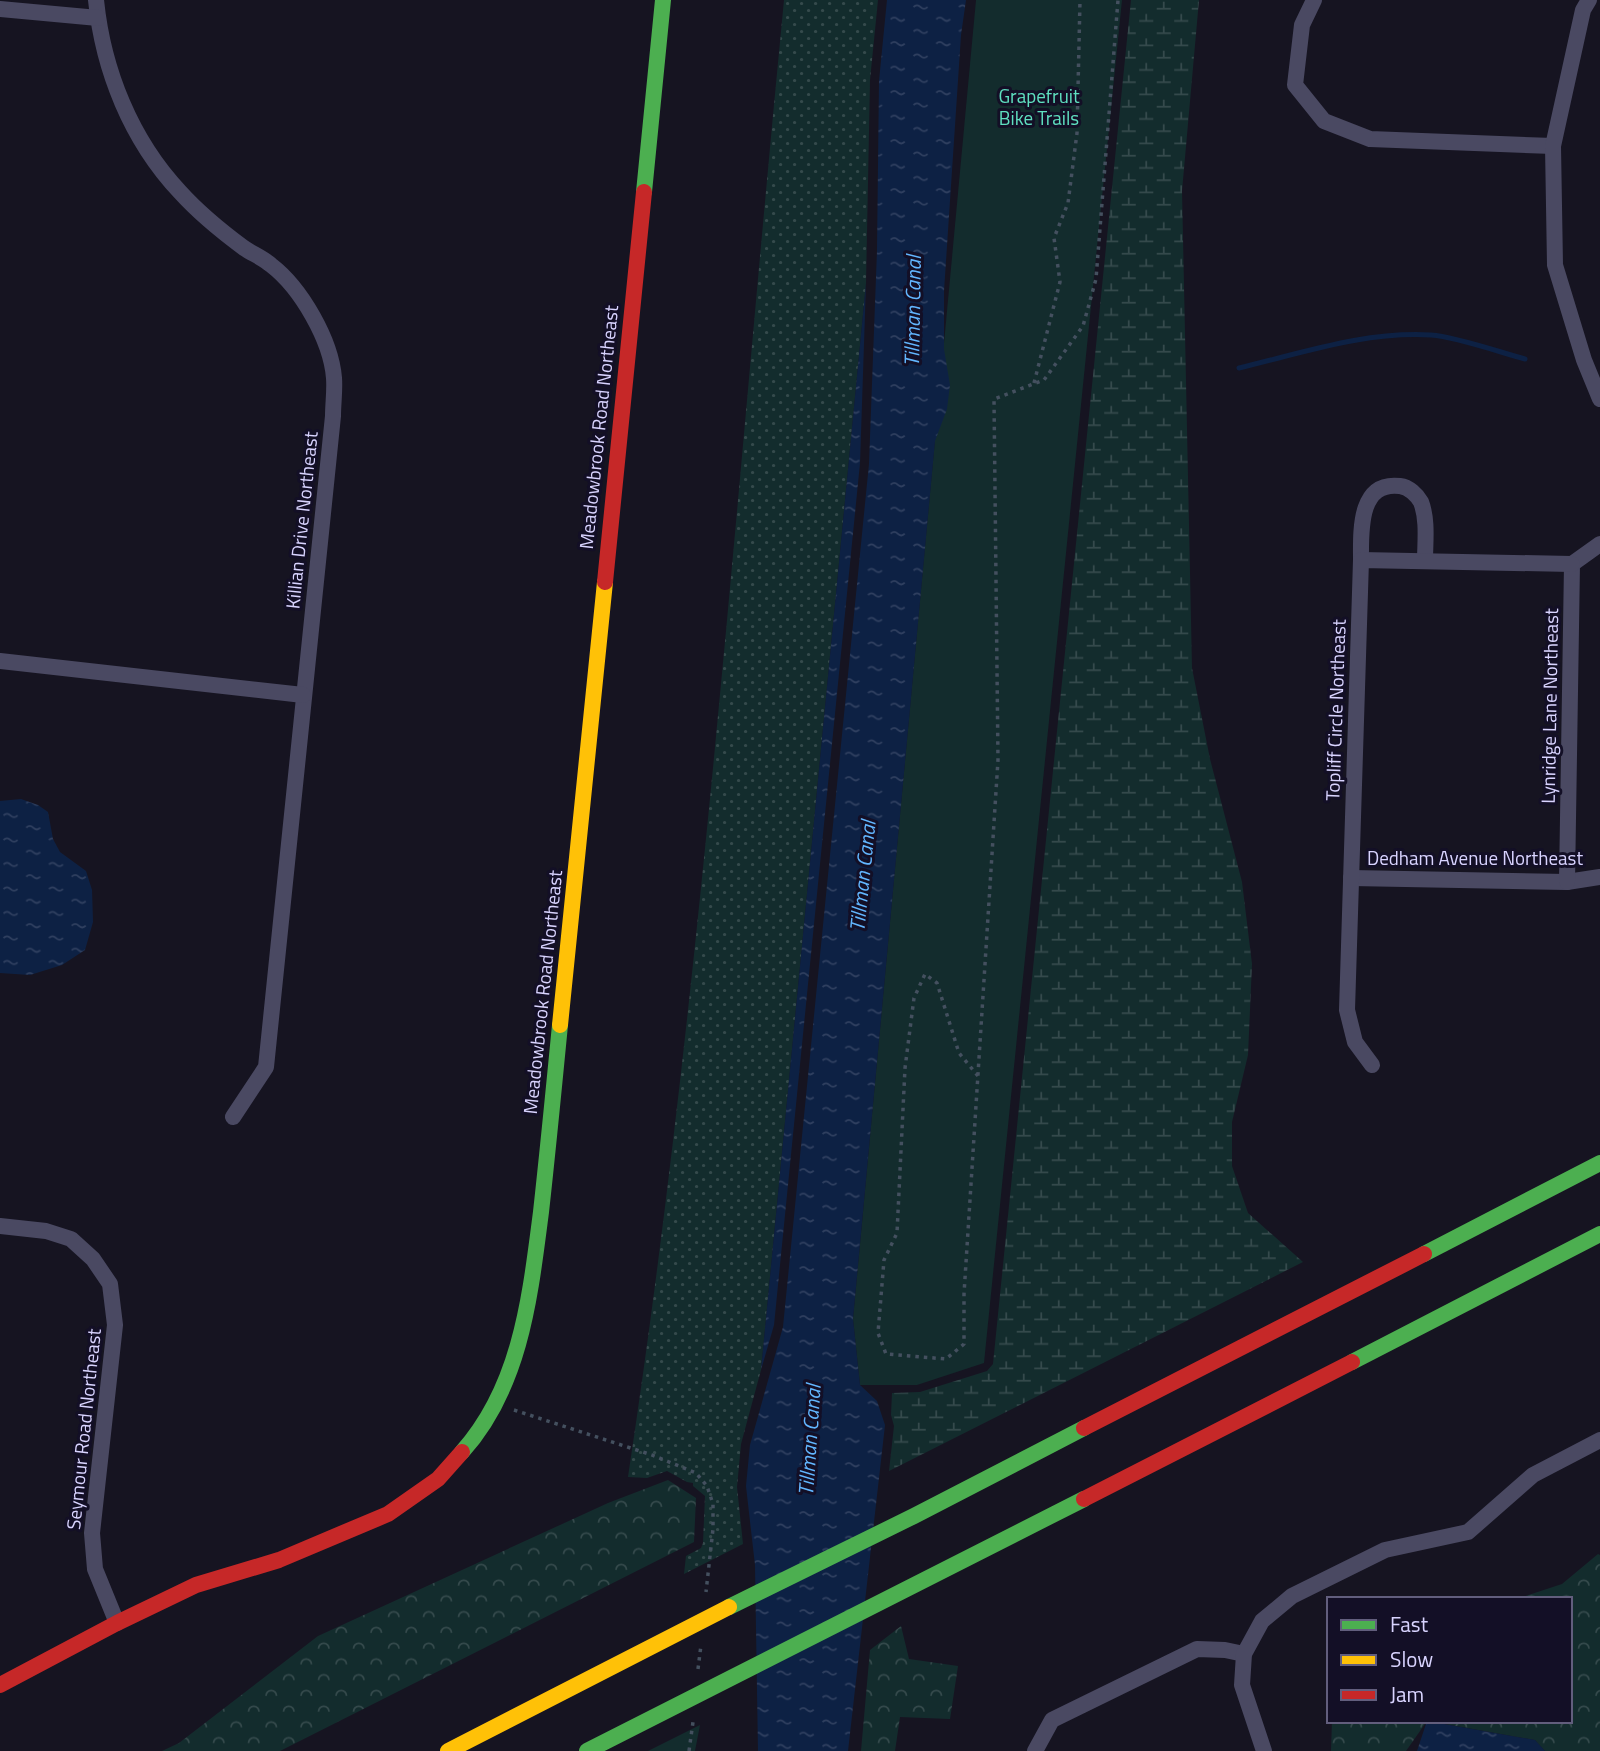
<svg xmlns="http://www.w3.org/2000/svg" width="1600" height="1751" font-family="'Titillium Web',sans-serif">
<defs>
<pattern id="grass-dots" width="8" height="8" patternUnits="userSpaceOnUse" patternTransform="scale(1.75)"><rect width="8" height="8" fill="#132c2d"/><path d="M2 2h.1M6 6h.1" fill="none" stroke="#354a4c" stroke-width="1.8" stroke-linecap="round"/></pattern>
<pattern id="forest-crowns" width="20" height="18" patternUnits="userSpaceOnUse" patternTransform="scale(1.75)"><rect width="20" height="18" fill="#132c2d"/><path d="M2 6a3 3 0 1 1 6 0M12 15a3 3 0 1 1 6 0" fill="none" stroke="#354a4c"/></pattern>
<pattern id="wetland-marsh" width="20" height="14" patternUnits="userSpaceOnUse" patternTransform="scale(1.75)"><rect width="20" height="14" fill="#132c2d"/><path d="M1 5h8M5 5V1M11 12h8M15 12V8" fill="none" stroke="#354a4c"/></pattern>
<pattern id="water-ripples" width="26" height="14" patternUnits="userSpaceOnUse" patternTransform="scale(1.75)"><rect width="26" height="14" fill="#0d2144"/><path d="M2 4q2-2 4 0t4 0M15 11q2-2 4 0t4 0" fill="none" stroke="#304060"/></pattern>
</defs>
<rect width="100%" height="100%" fill="#161421"/>
<path fill="url(#grass-dots)" d="M 784,0 L 878,0 L 870,80 L 866,283 L 761,1370 L 741,1444 L 737,1487 L 743,1544 L 684,1574 L 686,1556 L 701,1548 L 703,1543 L 705,1496 L 693,1486 L 693,1483 L 687,1482 L 667,1471 L 647,1478 L 628,1477 C 702,987 736,493 784,0 Z"/>
<g fill="url(#forest-crowns)">
<path d="M 668,1480 L 696,1498 L 694,1542 L 280,1751 L 162,1751 L 179,1743 L 318,1636 L 608,1503 Z"/>
<path d="M 1598,1554 L 1600,1555 L 1600,1751 L 1545,1751 L 1535,1740 L 1428,1721 L 1570,1721 L 1570,1599 L 1516,1599 L 1562,1584 Z"/>
<path d="M 901,1626 L 909,1659 L 958,1666 L 950,1719 L 900,1717 L 895,1751 L 861,1751 L 870,1650 Z"/>
<path d="M 1332,1721 L 1427,1721 L 1406,1751 L 1331,1751 Z"/>
</g>
<path fill="url(#wetland-marsh)" d="M 1131,0 L 1199,0 L 1182,191 L 1192,668 L 1210,759 L 1242,882 L 1252,964 L 1248,1055 L 1232,1122 L 1232,1166 L 1248,1213 L 1303,1262 L 889,1471 L 894,1426 L 891,1415 L 892,1393 L 920,1392 L 987,1371 L 993,1364 Z"/>
<g fill="#132c2d">
<path d="M 976,0 L 1122,0 L 984,1363 L 917,1385 L 860,1385 L 853,1319 Z"/>
<path d="M 700,1725 L 695,1751 L 648,1751 Z"/>
</g>
<g fill="url(#water-ripples)">
<path d="M 887,0 L 966,0 L 961,35 L 944,291 L 944,349 L 950,385 L 947,409 L 935,441 L 853,1319 L 860,1385 L 877,1401 L 885,1425 L 848,1751 L 758,1751 L 755,1565 L 746,1486 L 750,1445 L 783,1327 L 869,464 L 877,251 L 879,81 Z"/>
<path d="M 866,283 L 860,463 L 774,1325 L 761,1370 Z"/>
<path d="M 21,799 L 38,805 L 48,812 L 53,839 L 60,852 L 86,871 L 92,890 L 93,922 L 85,950 L 62,965 L 30,975 L 0,973 L 0,801 Z"/>
<path d="M 1427,1721 L 1535,1740 L 1545,1751 L 1417,1751 Z"/>
</g>
<g fill="none" stroke-linecap="round" stroke-linejoin="round">
<path stroke="#0d2144" stroke-width="5" d="M 1239,368 C 1302,353 1366,331 1431,335 C 1457,337 1499,352 1525,359"/>
<g stroke="#44505f" stroke-width="3.5" stroke-dasharray="3.5 5" stroke-linecap="butt">
<path d="M 1034,383 L 1060,282 L 1054,238 L 1068,203 L 1077,133 L 1080,0"/>
<path d="M 978,1076 L 959,1053 L 937,983 L 925,974 L 914,998 L 905,1068 L 897,1233 L 884,1260 L 878,1333 L 886,1354 L 946,1359 L 964,1344 L 964,1294 L 998,760 L 994,399 L 1044,380 L 1083,326 L 1096,279 L 1118,0"/>
<path d="M 514,1410 L 652,1455 L 696,1473 L 707,1486 L 713,1504 L 713,1529 L 706,1592"/>
<path d="M 698,1669 L 701,1645"/>
<path d="M 689,1751 L 693,1722"/>
</g>
<g stroke="#4a4962" stroke-width="16">
<path d="M 96,0 C 103,70 131,140 180,192 C 199,213 221,231 244,248 C 253,254 263,258 271,265 C 301,288 331,340 334,378 C 335,391 333,403 333,416 L 266,1067 L 233,1117"/>
<path d="M 1314,0 L 1302,25 L 1295,85 L 1324,121 L 1370,139 L 1553,146"/>
<path d="M 1589,0 L 1583,10 L 1553,146 L 1555,265 L 1584,360 L 1600,399"/>
<path d="M 0,9 L 98,18"/>
<path d="M 1361,560 C 1361,532 1358,481 1400,486 C 1409,487 1417,495 1421,502 C 1428,520 1425,543 1425,561"/>
<path d="M 0,661 L 303,695"/>
<path d="M 1351,878 L 1567,882 L 1600,877"/>
<path d="M 1567,882 L 1572,564 L 1600,544"/>
<path d="M 1372,1065 L 1355,1042 L 1347,1010 L 1361,560 L 1572,564"/>
<path d="M 0,1226 L 46,1231 L 71,1239 L 93,1259 L 110,1284 L 115,1325 L 92,1533 L 95,1569 L 117,1623"/>
<path d="M 1035,1751 L 1052,1720 L 1197,1649 L 1225,1650 L 1244,1654"/>
<path d="M 1264,1751 L 1242,1685 L 1244,1654 L 1262,1621 L 1292,1596 L 1385,1550 L 1468,1532 L 1533,1475 L 1600,1440"/>
</g>
<g stroke="#4caf50" stroke-width="16">
<path d="M 644,192 L 663,0"/>
<path d="M 1424,1254 L 1600,1163"/>
<path d="M 1352,1362 L 1600,1234"/>
<path d="M 462,1452 C 521,1386 530,1297 541,1212 C 548,1149 554,1087 560,1025"/>
<path d="M 729,1607 L 914,1516 L 1084,1428"/>
<path d="M 587,1751 L 1084,1499"/>
</g>
<g stroke="#ffc107" stroke-width="16">
<path d="M 560,1025 L 605,582"/>
<path d="M 448,1751 L 729,1607"/>
</g>
<g stroke="#c62828" stroke-width="16">
<path d="M 605,582 L 644,192"/>
<path d="M 1084,1428 L 1424,1254"/>
<path d="M 1084,1499 L 1352,1362"/>
<path d="M 0,1685 L 117,1623 L 196,1585 L 279,1560 L 388,1514 L 438,1479 L 462,1452"/>
</g>
</g>
<g text-anchor="middle" dominant-baseline="central" stroke-width="6" stroke-linejoin="round" paint-order="stroke">
<g font-size="19" fill="#5fe0c0" stroke="#130f26">
<text x="1039" y="95">Grapefruit<tspan x="1039" dy="22">Bike Trails</tspan></text>
</g>
<g font-size="19" fill="#d9d4ff" stroke="#130f26">
<text transform="translate(598 427) rotate(-84)">Meadowbrook Road Northeast</text>
<text transform="translate(301 520) rotate(-84)">Killian Drive Northeast</text>
<text transform="translate(1549 706) rotate(-89)">Lynridge Lane Northeast</text>
<text transform="translate(1335 710) rotate(-88)">Topliff Circle Northeast</text>
<text x="1475" y="857">Dedham Avenue Northeast</text>
<text transform="translate(542 992) rotate(-84)">Meadowbrook Road Northeast</text>
<text transform="translate(83 1429) rotate(-84)">Seymour Road Northeast</text>
</g>
<g font-size="21" font-style="italic" fill="#62b6ff" stroke="#130f26">
<text transform="translate(912 311) rotate(-89)">Tillman Canal</text>
<text transform="translate(862 876) rotate(-84)">Tillman Canal</text>
<text transform="translate(809 1440) rotate(-86)">Tillman Canal</text>
</g>
</g>
<rect x="1327" y="1597" width="245" height="126" fill="#130f26" stroke="#625e7d" stroke-width="2"/>
<rect x="1341" y="1620" width="35" height="10" fill="#4caf50" stroke="#625e7d" stroke-width="2"/>
<text x="1390" y="1632" font-size="21" fill="#d9d4ff">Fast</text>
<rect x="1341" y="1655" width="35" height="10" fill="#ffc107" stroke="#625e7d" stroke-width="2"/>
<text x="1390" y="1667" font-size="21" fill="#d9d4ff">Slow</text>
<rect x="1341" y="1690" width="35" height="10" fill="#c62828" stroke="#625e7d" stroke-width="2"/>
<text x="1390" y="1702" font-size="21" fill="#d9d4ff">Jam</text>
</svg>
